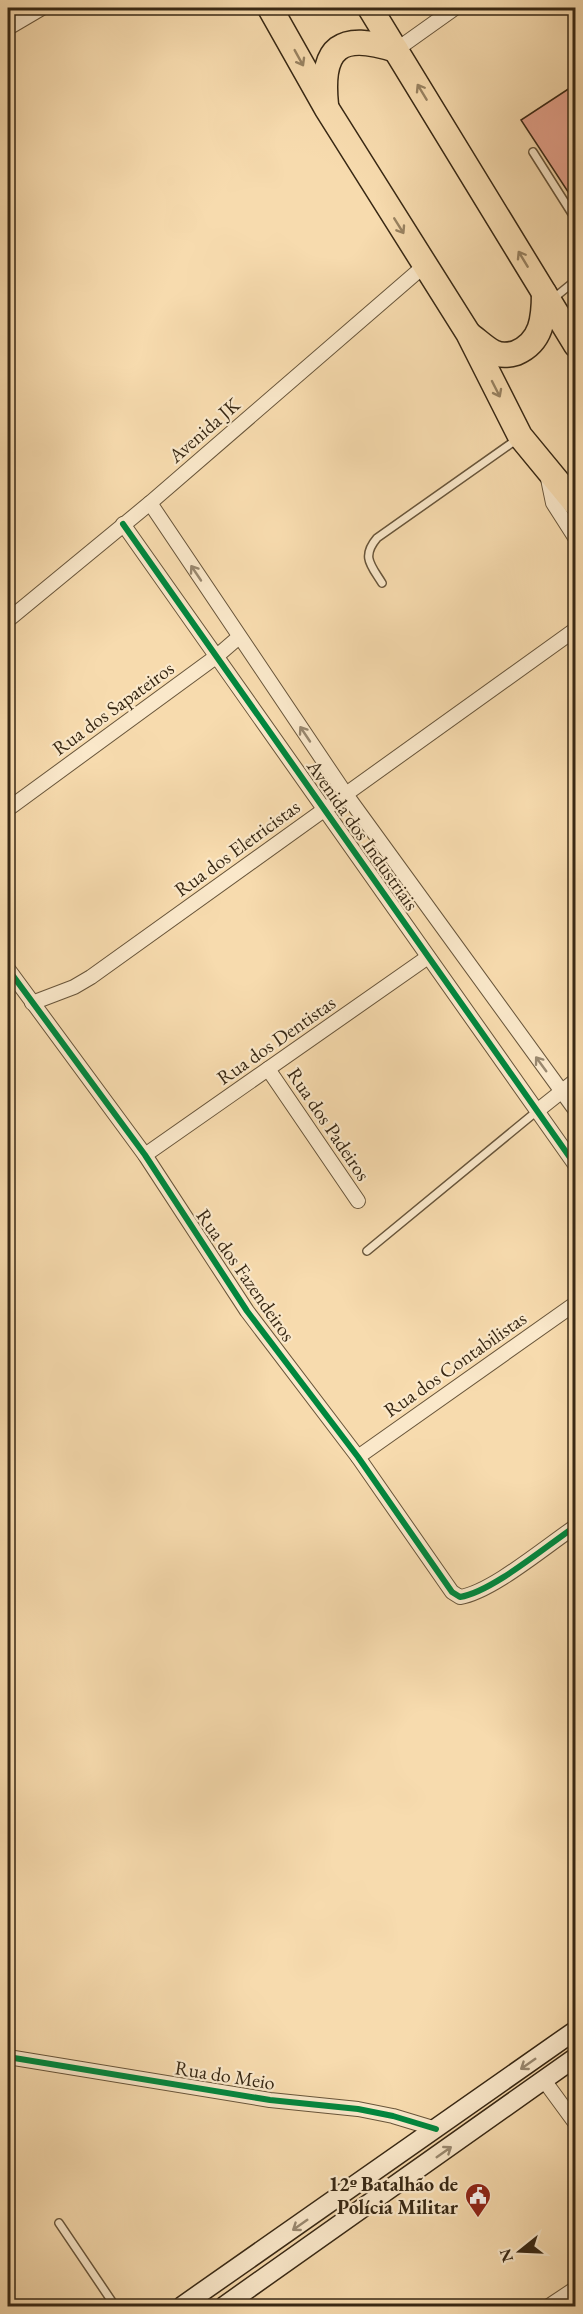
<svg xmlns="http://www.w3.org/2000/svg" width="583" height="2314" font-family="'EB Garamond',serif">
<defs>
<filter id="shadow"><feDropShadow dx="5.5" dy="5.5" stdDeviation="1.5" flood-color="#0004"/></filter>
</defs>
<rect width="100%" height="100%" fill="#f7dbae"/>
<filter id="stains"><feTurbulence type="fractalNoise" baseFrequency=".00333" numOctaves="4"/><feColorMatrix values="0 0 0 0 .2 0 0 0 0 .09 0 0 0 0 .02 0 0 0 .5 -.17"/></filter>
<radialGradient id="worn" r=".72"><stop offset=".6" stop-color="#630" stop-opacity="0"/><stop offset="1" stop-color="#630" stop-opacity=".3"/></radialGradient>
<path fill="#e9a590" stroke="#382814" stroke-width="1.5" filter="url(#shadow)" d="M 576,84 L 576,204 L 521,120 Z"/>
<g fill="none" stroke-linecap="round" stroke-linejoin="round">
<defs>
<g id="lane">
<path d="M 533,152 L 576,220"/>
<path d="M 554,298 L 576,280"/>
<path d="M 382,583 C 371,565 361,557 377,538 L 516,440"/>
<path d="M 367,1251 L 537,1111"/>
<path d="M 59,2223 L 115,2306"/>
</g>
<g id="street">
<path d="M 8,28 L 42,8"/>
<path d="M 396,50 L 455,8"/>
<path d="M 547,474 L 553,503 L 576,539"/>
<path d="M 150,503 L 345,793 L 576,1111"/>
<path d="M 123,524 L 576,1166"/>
<path d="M 8,620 L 150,503 L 424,266"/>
<path d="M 8,809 L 217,656 L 239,637"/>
<path d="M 8,969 L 145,1155 L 247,1311 L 358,1457 L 452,1592 L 460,1597 C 492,1592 546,1546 576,1526"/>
<path d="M 32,1003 L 74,987 L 91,977 L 576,629"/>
<path d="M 268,1069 L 358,1201"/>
<path d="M 537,1111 L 576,1080"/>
<path d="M 145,1155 L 428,957"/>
<path d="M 358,1457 L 576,1303"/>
<path d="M 8,2057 L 270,2100 L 358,2109 L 393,2116 L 436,2129"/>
<path d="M 543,2079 L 576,2124"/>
<path d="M 549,2306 L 576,2288"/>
</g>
<g id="secondary">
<path d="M 182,2306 L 576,2030"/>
<path d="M 224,2306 L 576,2057"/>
</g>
<g id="highway">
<path d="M 270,8 L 327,109 L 468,333 L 520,436 L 576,504"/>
<path d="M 370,8 L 576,345"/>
<path d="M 326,105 C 320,46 341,32 396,50"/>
<path d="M 470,335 C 477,340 485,348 493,352 C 500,356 509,355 516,353 C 542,342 544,318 544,293"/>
</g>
</defs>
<use href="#lane" stroke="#68553a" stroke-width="10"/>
<use href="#street" stroke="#68553a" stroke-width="16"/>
<use href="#secondary" stroke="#382814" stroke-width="21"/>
<use href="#highway" stroke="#382814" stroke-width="27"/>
<use href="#lane" stroke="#fae8ca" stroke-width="7"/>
<use href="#street" stroke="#fae8ca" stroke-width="14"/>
<use href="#secondary" stroke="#fae8ca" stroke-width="18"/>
<use href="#highway" stroke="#f7dbae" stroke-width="24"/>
<defs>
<g id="cycleway">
<path d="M 123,524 L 576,1166"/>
<path d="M 8,969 L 145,1155 L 247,1311 L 358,1457 L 452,1592 L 460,1597 C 492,1592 546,1546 576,1526"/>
<path d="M 8,2057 L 270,2100 L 358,2109 L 393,2116 L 436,2129"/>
</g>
</defs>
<use href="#cycleway" stroke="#fae8ca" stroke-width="10"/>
<use href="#cycleway" stroke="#00873e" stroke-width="6"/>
</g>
<defs><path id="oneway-shaft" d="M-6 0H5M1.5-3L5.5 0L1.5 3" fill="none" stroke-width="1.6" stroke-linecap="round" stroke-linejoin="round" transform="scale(1.5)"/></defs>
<g stroke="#988261">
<use href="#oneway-shaft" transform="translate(299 58) rotate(61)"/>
<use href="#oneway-shaft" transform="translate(422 92) rotate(-121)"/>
<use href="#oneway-shaft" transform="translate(399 226) rotate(58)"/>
<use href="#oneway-shaft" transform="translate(523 259) rotate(-121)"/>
<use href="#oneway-shaft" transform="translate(496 389) rotate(63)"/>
</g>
<g stroke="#99886f">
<use href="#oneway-shaft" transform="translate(196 573) rotate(-124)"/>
<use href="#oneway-shaft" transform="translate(305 734) rotate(-124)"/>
<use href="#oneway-shaft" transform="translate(541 1064) rotate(-126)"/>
<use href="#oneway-shaft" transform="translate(528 2064) rotate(145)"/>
<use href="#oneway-shaft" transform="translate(444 2152) rotate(-35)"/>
<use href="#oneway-shaft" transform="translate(300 2225) rotate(145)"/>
</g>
<defs>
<symbol id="civic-pin" viewBox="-11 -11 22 30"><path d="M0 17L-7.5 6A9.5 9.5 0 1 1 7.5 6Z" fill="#8f2418" stroke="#fae8ca"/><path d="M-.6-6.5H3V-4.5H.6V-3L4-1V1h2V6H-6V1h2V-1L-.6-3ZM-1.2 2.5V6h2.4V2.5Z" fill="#fff"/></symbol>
</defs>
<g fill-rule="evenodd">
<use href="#civic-pin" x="463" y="2181" width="30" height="40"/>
</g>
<g text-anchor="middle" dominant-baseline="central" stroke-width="4.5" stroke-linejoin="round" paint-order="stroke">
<g font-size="20" fill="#382814" stroke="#fae8ca">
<text transform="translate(204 430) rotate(-41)">Avenida JK</text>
<text transform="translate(113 708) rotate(-36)">Rua dos Sapateiros</text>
<text transform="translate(363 835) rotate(55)">Avenida dos Industriais</text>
<text transform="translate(237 848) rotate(-36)">Rua dos Eletricistas</text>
<text transform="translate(276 1040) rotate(-35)">Rua dos Dentistas</text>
<text transform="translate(329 1124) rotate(56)">Rua dos Padeiros</text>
<text transform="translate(246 1275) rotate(55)">Rua dos Fazendeiros</text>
<text transform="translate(455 1364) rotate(-35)">Rua dos Contabilistas</text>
<text transform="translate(225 2075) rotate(9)">Rua do Meio</text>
</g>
<g font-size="20" font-weight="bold" fill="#382814" stroke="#fae8ca" text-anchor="end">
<text x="458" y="2184">12º Batalhão de<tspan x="458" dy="23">Polícia Militar</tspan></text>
</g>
</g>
<rect width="583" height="2314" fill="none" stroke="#f7dbae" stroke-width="30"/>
<rect x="9" y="9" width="565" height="2296" fill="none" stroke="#382814" stroke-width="3"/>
<rect x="15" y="15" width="553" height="2284" fill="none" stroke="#382814" stroke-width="1.5"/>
<g transform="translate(520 2251) rotate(252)" stroke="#fae8ca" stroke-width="4.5" paint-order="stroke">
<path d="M0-4.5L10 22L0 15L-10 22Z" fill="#382814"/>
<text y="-9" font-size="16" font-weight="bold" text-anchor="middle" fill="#382814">N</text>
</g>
<rect width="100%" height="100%" filter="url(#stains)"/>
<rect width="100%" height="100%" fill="url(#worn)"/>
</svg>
